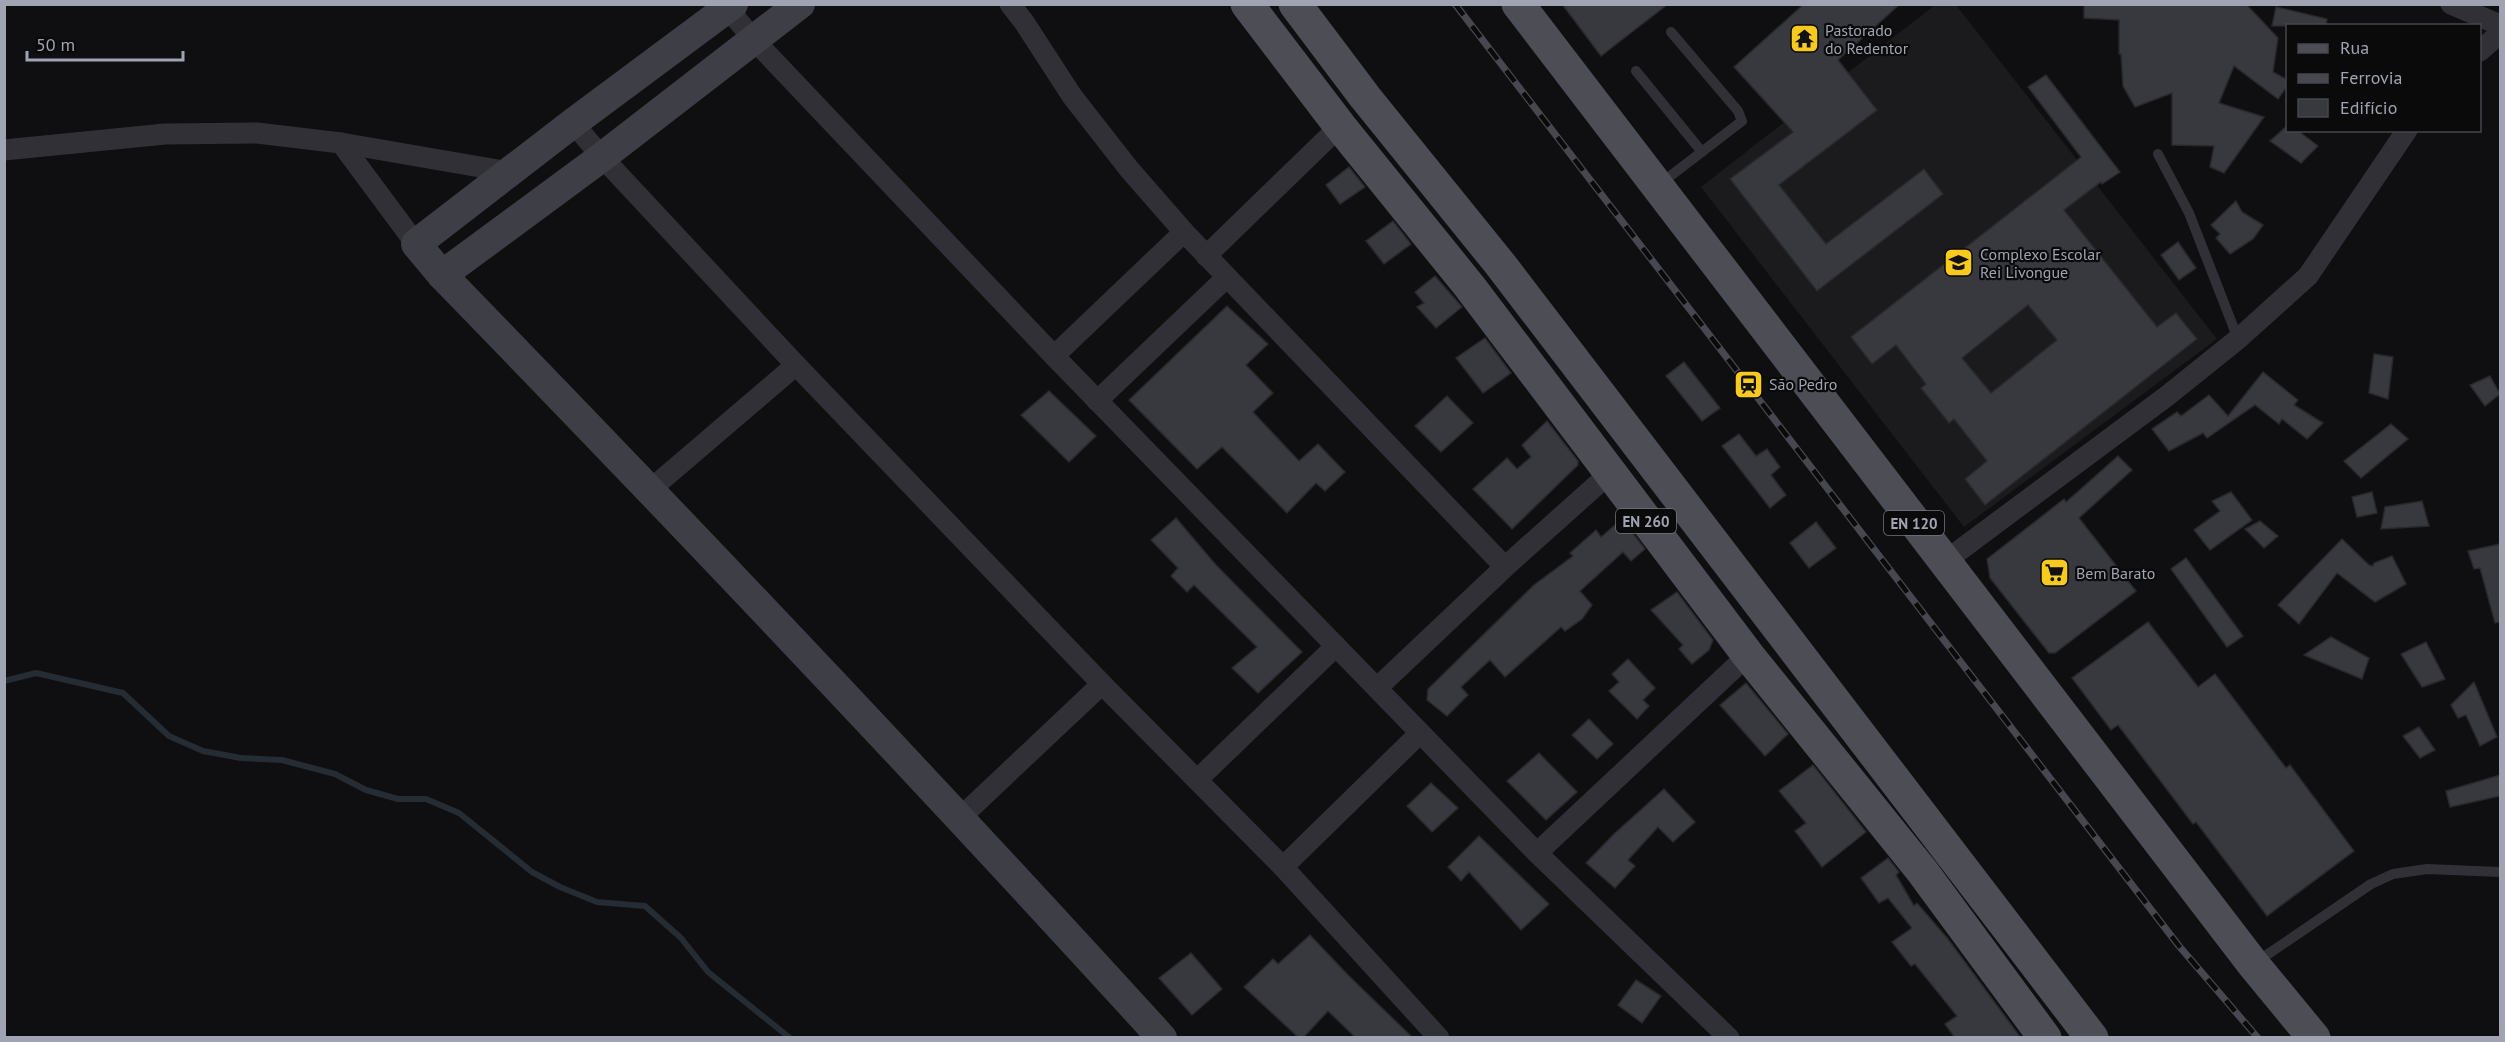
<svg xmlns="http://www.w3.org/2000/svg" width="2505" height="1042" font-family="'PT Sans',sans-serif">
<rect width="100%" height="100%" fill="#0f0f11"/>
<path fill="#1b1b1e" d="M 1935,5 L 1956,5 L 2217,339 L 1964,527 L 1701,187 Z"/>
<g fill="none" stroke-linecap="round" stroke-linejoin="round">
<path stroke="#252c34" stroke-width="6" d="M 4,681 L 36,673 L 123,693 L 169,736 L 203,751 L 241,758 L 282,760 L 335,774 L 366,790 L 398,799 L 426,799 L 459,813 L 532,872 L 560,887 L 597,902 L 645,906 L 681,938 L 708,972 L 790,1038"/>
</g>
<g fill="#38393e" stroke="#29292d" stroke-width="1.5" fill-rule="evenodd">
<path d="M 1562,4 L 1668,4 L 1601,56 Z"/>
<path d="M 1804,4 L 1900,4 L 1838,60 L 1877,110 L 1779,185 L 1826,244 L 1924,169 L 1943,194 L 1817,291 L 1730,179 L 1793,132 L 1734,67 Z"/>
<path d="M 2084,4 L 2246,4 L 2278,38 L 2273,72 L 2288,80 L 2288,85 L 2278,99 L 2234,66 L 2219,103 L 2264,117 L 2224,173 L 2210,167 L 2214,146 L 2172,145 L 2172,93 L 2135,107 L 2123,86 L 2121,54 L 2119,54 L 2119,20 L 2084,18 Z"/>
<path d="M 2276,7 L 2327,19 L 2326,26 L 2272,26 Z"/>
<path d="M 2046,75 L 2120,172 L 2102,184 L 2101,182 L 2064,210 L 2157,327 L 2176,313 L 2197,339 L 1985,505 L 1965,479 L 1987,461 L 1954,419 L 1949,423 L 1921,388 L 1926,384 L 1896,345 L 1872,364 L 1851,337 L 2081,157 L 2028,87 ZM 2028,305 L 2057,340 L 1991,393 L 1962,358 Z"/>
<path d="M 2288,125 L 2288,130 L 2297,130 L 2318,146 L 2301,163 L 2270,141 Z"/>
<path d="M 1349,167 L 1365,187 L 1340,204 L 1326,185 Z"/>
<path d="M 2236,201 L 2242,212 L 2263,225 L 2253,239 L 2230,254 L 2216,238 L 2220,234 L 2211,225 Z"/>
<path d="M 1393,221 L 1411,244 L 1384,264 L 1366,241 Z"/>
<path d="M 2178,242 L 2196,268 L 2179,280 L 2161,255 Z"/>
<path d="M 1435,276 L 1462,307 L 1436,328 L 1417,307 L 1424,303 L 1415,292 Z"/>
<path d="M 1227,306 L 1268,344 L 1246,365 L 1273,393 L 1253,412 L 1299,461 L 1318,444 L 1345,472 L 1325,491 L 1316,483 L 1287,513 L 1222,447 L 1197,469 L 1129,400 Z"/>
<path d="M 1485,338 L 1511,373 L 1483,393 L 1456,358 Z"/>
<path d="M 2374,354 L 2393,357 L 2388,399 L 2369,393 Z"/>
<path d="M 1684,362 L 1720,408 L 1702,421 L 1666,376 Z"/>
<path d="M 2263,372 L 2298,400 L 2294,405 L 2323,423 L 2307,439 L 2282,419 L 2279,424 L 2255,405 L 2207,438 L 2203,433 L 2169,451 L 2152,429 L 2177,412 L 2181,416 L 2209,395 L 2228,416 Z"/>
<path d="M 2490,376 L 2500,394 L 2485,406 L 2470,385 Z"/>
<path d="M 1049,391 L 1096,436 L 1069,462 L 1021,415 Z"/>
<path d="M 1447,396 L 1473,423 L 1441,452 L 1415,426 Z"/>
<path d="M 1547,421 L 1578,461 L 1578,465 L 1512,529 L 1473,489 L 1507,458 L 1517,469 L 1531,457 L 1522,445 Z"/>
<path d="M 2391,424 L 2408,439 L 2361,478 L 2344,461 Z"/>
<path d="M 1739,434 L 1756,456 L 1767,449 L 1780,467 L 1771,475 L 1786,495 L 1770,508 L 1722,446 Z"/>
<path d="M 2118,456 L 2132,470 L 2079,518 L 2136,591 L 2055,653 L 2049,653 L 1990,578 L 1987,559 L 2064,499 L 2066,502 Z"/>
<path d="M 2231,492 L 2252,520 L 2210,550 L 2194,530 L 2220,511 L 2212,501 Z"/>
<path d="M 2372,492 L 2377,513 L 2357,517 L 2352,497 Z"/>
<path d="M 2422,501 L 2429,526 L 2381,529 L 2385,507 Z"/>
<path d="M 1176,518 L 1216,565 L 1302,652 L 1258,693 L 1232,668 L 1257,647 L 1194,585 L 1187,592 L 1171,576 L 1178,568 L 1151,540 Z"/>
<path d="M 1622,519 L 1645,549 L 1631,561 L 1623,552 L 1580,591 L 1592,605 L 1582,619 L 1565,631 L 1561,627 L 1505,677 L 1490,660 L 1461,687 L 1468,695 L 1447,716 L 1427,700 L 1428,689 L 1534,585 L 1573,556 L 1570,553 L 1596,530 L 1601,537 Z"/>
<path d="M 2260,521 L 2278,536 L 2264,548 L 2245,529 Z"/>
<path d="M 1816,522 L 1836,548 L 1809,568 L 1790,543 Z"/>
<path d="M 2342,539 L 2369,565 L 2373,566 L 2374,563 L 2392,556 L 2406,584 L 2375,602 L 2337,573 L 2299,624 L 2278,605 Z"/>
<path d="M 2500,544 L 2500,622 L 2495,623 L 2480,568 L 2474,569 L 2468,551 Z"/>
<path d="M 2186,558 L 2243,636 L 2227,647 L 2171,569 Z"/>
<path d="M 1677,592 L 1713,640 L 1709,650 L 1692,664 L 1679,649 L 1683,645 L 1651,610 Z"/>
<path d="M 2148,622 L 2198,687 L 2215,674 L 2286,768 L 2290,765 L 2354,851 L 2267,916 L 2196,822 L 2193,824 L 2118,725 L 2111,730 L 2072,678 Z"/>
<path d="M 2331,637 L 2369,658 L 2362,679 L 2304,655 Z"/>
<path d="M 2426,642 L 2445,679 L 2422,687 L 2401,654 Z"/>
<path d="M 1628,659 L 1655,688 L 1643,700 L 1649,706 L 1637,719 L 1609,691 L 1619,682 L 1612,674 Z"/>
<path d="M 2474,682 L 2497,737 L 2480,746 L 2466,715 L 2458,718 L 2451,705 Z"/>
<path d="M 1746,683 L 1788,734 L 1765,756 L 1720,705 Z"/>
<path d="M 1589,719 L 1613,744 L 1597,759 L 1572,735 Z"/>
<path d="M 2419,727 L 2435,750 L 2420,758 L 2403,736 Z"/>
<path d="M 1539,753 L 1577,792 L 1546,820 L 1507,781 Z"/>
<path d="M 1813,765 L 1866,832 L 1822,867 L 1795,831 L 1806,823 L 1779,791 Z"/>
<path d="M 2500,775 L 2500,796 L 2450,807 L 2446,791 Z"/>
<path d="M 1431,783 L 1458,808 L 1432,832 L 1407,806 Z"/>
<path d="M 1664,789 L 1695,822 L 1673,842 L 1658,827 L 1628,860 L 1635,866 L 1615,888 L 1586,863 L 1614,834 Z"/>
<path d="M 1479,836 L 1549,904 L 1521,930 L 1469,872 L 1461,881 L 1448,867 Z"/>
<path d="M 1888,858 L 1899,872 L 1896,875 L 1914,906 L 1917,903 L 1948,939 L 2021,1038 L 1955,1038 L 1945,1024 L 1957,1016 L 1915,964 L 1911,966 L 1892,942 L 1912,928 L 1888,898 L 1879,903 L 1861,878 Z"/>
<path d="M 1310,935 L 1349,976 L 1413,1038 L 1356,1038 L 1328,1011 L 1303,1038 L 1299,1038 L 1244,987 L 1273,959 L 1278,964 Z"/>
<path d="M 1191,953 L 1222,989 L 1192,1015 L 1159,978 Z"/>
<path d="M 1636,980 L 1661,996 L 1642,1023 L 1618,1005 Z"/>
</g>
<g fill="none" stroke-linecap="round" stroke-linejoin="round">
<g stroke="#303036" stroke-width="10">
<path d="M 1636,71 L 1702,152"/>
<path d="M 2158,154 L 2189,213 L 2238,339"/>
<path d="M 1660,184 L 1742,121 L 1738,111 L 1671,32"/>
<path d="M 2255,963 L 2371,884 L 2393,874 L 2427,869 L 2500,872"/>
</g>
<g stroke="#303036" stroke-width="21">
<path d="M 724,4 L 754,40 L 1054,356 L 1537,853 L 1729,1038"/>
<path d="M 1010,4 L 1024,22 L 1072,96 L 1129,169 L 1184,232 L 1505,567"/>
<path d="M 2451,4 L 2500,25"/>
<path d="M 2480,51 L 2500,33"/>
<path d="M 573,123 L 602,157 L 796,365 L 1102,684 L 1283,867 L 1439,1038"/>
<path d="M 341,143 L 416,244"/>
<path d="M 4,150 L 165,134 L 257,133 L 341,143 L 509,172"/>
<path d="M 1206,256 L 1340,126"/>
<path d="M 1054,356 L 1184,232"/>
<path d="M 1097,401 L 1226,278"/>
<path d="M 651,489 L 796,365"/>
<path d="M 1944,562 L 2167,396 L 2238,339 L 2308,276 L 2407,130"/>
<path d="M 1377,688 L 1505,567 L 1610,473"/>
<path d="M 1197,780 L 1336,646"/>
<path d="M 961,817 L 1102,684"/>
<path d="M 1537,853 L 1748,655"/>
<path d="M 1283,867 L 1420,733"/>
</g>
<g stroke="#3e3f46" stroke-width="30">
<path d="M 733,4 L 573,123 L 416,244 L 442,275 C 686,526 926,779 1162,1038"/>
<path d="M 442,275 L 602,157 L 800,4"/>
</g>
<g stroke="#4c4d55" stroke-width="33">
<path d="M 1247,4 L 1340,126 L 1470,287 L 1748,655 L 1922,871 L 2045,1038"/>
<path d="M 1295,4 L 1365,97 L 1500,264 L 2092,1038"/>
<path d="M 1518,4 L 2253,964 L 2314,1038"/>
</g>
<defs>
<path id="rail" d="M 1455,4 L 2179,946 L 2258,1038"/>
</defs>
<use href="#rail" stroke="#47484f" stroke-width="7"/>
<use href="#rail" stroke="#0a0a0b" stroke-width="4.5" stroke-dasharray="14" stroke-linecap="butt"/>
</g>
<defs>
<symbol id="temple-square" viewBox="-11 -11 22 22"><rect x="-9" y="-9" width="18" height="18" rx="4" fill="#f8ca1f" stroke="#0a0a0b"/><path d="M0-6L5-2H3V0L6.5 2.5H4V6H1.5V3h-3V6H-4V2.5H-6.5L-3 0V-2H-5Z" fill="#111"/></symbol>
<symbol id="school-square" viewBox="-11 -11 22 22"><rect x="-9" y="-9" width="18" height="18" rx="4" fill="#f8ca1f" stroke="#0a0a0b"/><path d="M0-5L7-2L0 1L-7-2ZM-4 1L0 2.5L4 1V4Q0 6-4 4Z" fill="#111"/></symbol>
<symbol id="station-square" viewBox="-11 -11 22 22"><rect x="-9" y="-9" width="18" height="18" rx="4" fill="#f8ca1f" stroke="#0a0a0b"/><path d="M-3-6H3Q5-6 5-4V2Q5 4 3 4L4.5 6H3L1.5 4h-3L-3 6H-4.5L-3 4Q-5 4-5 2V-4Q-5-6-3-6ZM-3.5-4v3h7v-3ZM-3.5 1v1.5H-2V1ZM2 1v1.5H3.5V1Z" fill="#111"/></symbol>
<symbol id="supermarket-square" viewBox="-11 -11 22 22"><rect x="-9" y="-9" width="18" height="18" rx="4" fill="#f8ca1f" stroke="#0a0a0b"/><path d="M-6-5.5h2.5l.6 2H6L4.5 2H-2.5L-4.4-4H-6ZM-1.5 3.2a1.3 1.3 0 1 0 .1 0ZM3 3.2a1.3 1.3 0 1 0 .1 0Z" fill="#111"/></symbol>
</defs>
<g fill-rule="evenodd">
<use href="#temple-square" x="1788" y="22" width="33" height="33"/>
<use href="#school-square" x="1942" y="246" width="33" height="33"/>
<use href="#station-square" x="1732" y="368" width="33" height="33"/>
<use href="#supermarket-square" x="2038" y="556" width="33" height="33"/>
</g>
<g text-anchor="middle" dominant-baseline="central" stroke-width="4.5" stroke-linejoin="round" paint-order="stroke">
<g fill="#0a0a0b" stroke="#727580" stroke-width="1.5">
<rect x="1616" y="509" width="60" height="24" rx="4.5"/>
<rect x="1884" y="511" width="60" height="24" rx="4.5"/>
</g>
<g font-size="15" font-weight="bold" fill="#9fa3b2">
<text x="1646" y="521">EN 260</text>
<text x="1914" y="523">EN 120</text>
</g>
<g font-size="16" fill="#9fa3b2" stroke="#0a0a0b" text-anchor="start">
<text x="1825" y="30">Pastorado<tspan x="1825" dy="18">do Redentor</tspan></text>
<text x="1980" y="254">Complexo Escolar<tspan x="1980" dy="18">Rei Livongue</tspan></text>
<text x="1769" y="384">São Pedro</text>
<text x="2076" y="573">Bem Barato</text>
</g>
</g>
<rect width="2505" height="1042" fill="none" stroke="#9fa3b2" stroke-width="12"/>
<rect x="2286" y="24" width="195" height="108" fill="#0a0a0b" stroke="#46474e" stroke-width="1.5"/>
<rect x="2298" y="44" width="30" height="9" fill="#4c4d55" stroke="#46474e" stroke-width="1.5"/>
<text x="2340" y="54" font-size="18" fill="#9fa3b2">Rua</text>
<rect x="2298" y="74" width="30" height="9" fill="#47484f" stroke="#46474e" stroke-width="1.5"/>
<text x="2340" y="84" font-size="18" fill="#9fa3b2">Ferrovia</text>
<rect x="2298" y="99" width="30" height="18" fill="#38393e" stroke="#46474e" stroke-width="1.5"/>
<text x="2340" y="114" font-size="18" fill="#9fa3b2">Edifício</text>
<path d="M27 51v9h156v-9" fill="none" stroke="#9fa3b2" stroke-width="3"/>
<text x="36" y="51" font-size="18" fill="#9fa3b2" stroke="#0a0a0b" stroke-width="4.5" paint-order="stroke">50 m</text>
</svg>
